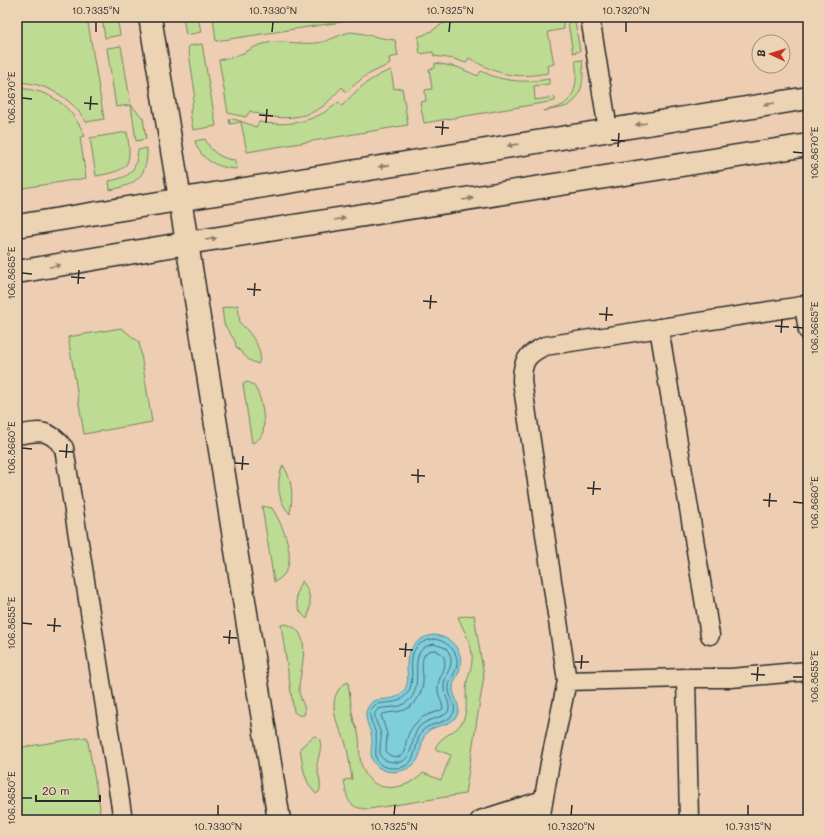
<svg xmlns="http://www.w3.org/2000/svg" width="825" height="837" font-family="Mali,sans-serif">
<rect width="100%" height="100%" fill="#edceb3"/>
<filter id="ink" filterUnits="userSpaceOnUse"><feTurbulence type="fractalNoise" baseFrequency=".025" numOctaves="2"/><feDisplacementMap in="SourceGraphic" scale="8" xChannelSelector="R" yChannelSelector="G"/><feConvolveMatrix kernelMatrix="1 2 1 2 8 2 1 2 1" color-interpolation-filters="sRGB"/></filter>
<g filter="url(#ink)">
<g fill="#bedb93" stroke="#74835f">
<path d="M 17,17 L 87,17 L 104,119 L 86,122 C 71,97 46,83 17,82 Z"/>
<path d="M 102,17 L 117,17 L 120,35 L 105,38 Z"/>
<path d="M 183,17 L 198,17 L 201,32 L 186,35 Z"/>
<path d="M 213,17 L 374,17 L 216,41 Z"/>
<path d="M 456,17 L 562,17 L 564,29 L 548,32 L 554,64 L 547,66 L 548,73 C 514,79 498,75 469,58 L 466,63 L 454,59 L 434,56 L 433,52 L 420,54 L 418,37 C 432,33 442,22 456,17 Z"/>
<path d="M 567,17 L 574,17 L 580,51 L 573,53 Z"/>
<path d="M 351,32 C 366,33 380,39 395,40 L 398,56 L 389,58 L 390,64 L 365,76 L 346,92 L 342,87 C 335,94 329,102 322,107 C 301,121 272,120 250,111 L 246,117 L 228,113 L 219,60 C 227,58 234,57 241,54 C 248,51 255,46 263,44 C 281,39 298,45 316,43 C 328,42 339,34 351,32 Z"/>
<path d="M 202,44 L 216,126 L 193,130 L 190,112 L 195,93 L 188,46 Z"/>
<path d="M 121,46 L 131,105 L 143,118 L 146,139 L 136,141 L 131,105 L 116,107 L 107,48 Z"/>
<path d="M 582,60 C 584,75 584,96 569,105 C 562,109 552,109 544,111 C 550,109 557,108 563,105 C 577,96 578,75 575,61 Z"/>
<path d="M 435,63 L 457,67 L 478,76 L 481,71 C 503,82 525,83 549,79 L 549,84 L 534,86 L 535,100 L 555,97 L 555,101 L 424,123 L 420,102 L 426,101 L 425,90 L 432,89 L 429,69 L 435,68 Z"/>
<path d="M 391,70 L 394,89 L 402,88 L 408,125 L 247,152 L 241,122 L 230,124 L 229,119 C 239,119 247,124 256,127 L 259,122 C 287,127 317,122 338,102 L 342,106 C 356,90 371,77 391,70 Z"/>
<path d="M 17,88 C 51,90 71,105 85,136 L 80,137 L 86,178 L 17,189 Z"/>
<path d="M 127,132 C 132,166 130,170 96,176 L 90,138 Z"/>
<path d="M 205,139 C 211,152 221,159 235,160 L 237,169 C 218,168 200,160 195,141 Z"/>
<path d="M 147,148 C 148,176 136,185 110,190 L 109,181 C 130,177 136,172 138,150 Z"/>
<path d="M 238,305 L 240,323 C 249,331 266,351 258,364 L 249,360 L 236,347 L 235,341 L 224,324 L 222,308 Z"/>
<path d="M 121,328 L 139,342 L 152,422 L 84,434 L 68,337 Z"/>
<path d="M 247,382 C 261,383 266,422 263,432 C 261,438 257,441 252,443 L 243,384 Z"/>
<path d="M 283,465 C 293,480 293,497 290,514 C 277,500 276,482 283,465 Z"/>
<path d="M 262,506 L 272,508 C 284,527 303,569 274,582 Z"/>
<path d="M 302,581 C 311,592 312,606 307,619 C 295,609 293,594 302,581 Z"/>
<path d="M 474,615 L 484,676 L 465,794 L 369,809 C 347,809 347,798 344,780 L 352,779 C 350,768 349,756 346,745 C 345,738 341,732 338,725 C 332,710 331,690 348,682 C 350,695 351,709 354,722 C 356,727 358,731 359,737 C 360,744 359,751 360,758 C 363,778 375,790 396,787 C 407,785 416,781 423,773 L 441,780 L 451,755 L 435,749 C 439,736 454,734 461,724 C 470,711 464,696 467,682 C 469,673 473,664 472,655 C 471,642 463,629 458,617 Z"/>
<path d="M 285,624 C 315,630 300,669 299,688 C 298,698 308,708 304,715 C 300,716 298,715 294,712 L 281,625 Z"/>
<path d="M 314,736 C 327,739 317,758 317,766 C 318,774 321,781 320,789 L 319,792 L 316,794 C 303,780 303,766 300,748 Z"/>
<path d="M 87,737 L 100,807 L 98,820 L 17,820 L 17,748 Z"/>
</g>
<path fill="#7fcedc" stroke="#5d8d95" d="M 434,635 C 451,637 464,650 460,668 C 459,675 453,680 453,688 C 453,698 463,706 456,717 C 449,727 435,724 427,732 C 419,741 423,755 415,763 C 405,774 381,776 373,761 C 370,755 371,749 372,743 C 373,726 357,716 373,701 C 382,698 395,701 402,693 C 410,685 407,676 407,667 C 406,649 418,637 434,635 Z"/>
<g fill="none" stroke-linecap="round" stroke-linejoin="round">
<g stroke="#4d6c72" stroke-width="1">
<path d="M 434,639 C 448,641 461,653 456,669 C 454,676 448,681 449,689 C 449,697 456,704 454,712 C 450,724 431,722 423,730 C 412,744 420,768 395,768 C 368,768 378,750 376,735 C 374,723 364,714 375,705 C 385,701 397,705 405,696 C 423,679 395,645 434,639 Z"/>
<path d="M 434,644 L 446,648 C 459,665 443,672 444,688 C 444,695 452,705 448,712 C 445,717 426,719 419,727 C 409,740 415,765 393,762 C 373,760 382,747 381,734 C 379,725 370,716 378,709 C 385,707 393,708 400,706 C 434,692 399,649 434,644 Z"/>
<path d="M 436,650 L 443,655 C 449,668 439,674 438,686 C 437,694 442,701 443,709 C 434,714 423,714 416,723 C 411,728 407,736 406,742 C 405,745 406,749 405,752 C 401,759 390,758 386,752 L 387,734 L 381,715 C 392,710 402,715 413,704 C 418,699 423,690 423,682 C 424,670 416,650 436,650 Z"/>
</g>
<defs>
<g id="street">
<path d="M 590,17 L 608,130"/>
<path d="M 804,305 L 808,331"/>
<path d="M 659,328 L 710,635"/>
<path d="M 17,435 C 39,431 49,428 64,448 L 123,820"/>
<path d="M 686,678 L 689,820"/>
<path d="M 567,681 L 522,381 C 522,361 527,354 545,346 L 808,305"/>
<path d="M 480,820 L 543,800"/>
<path d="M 540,820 L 550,763 L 567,681 L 686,678 L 731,678 L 808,671"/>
</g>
<g id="secondary">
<path d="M 150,17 L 180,199 L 279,820"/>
<path d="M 17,226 L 808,98"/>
<path d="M 17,272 L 187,243 L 808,145"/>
</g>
</defs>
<use href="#street" stroke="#2b2b2b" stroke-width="21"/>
<use href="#secondary" stroke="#2b2b2b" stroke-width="25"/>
<use href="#street" stroke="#ebd3b3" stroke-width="18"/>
<use href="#secondary" stroke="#ebd3b3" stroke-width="22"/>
</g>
<defs><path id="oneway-solid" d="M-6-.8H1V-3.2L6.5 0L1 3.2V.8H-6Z"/></defs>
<g fill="#8b7f6f">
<use href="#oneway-solid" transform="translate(769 104) rotate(171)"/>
<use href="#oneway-solid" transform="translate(641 124) rotate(171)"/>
<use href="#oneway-solid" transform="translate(513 145) rotate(171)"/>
<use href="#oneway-solid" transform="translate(384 166) rotate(171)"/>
<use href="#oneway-solid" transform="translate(468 199) rotate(-9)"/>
<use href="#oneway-solid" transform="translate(340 219) rotate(-9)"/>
<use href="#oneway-solid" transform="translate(211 239) rotate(-9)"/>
<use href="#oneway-solid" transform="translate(55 266) rotate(-10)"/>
</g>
</g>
<path fill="none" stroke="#2b2b2b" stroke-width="1.5" d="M 96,32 L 96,22M 272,32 L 273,22M 449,32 L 450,22M 626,32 L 626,22M 22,98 L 32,99M 84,103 L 98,104M 90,110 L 91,96M 259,115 L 273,116M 266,123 L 267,109M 435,127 L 449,128M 442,135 L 443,121M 611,140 L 625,141M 618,147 L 619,133M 793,152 L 803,153M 22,273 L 32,274M 71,277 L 85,278M 78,284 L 79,270M 247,289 L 261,290M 254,296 L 255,283M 423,301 L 437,302M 430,309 L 431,295M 599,314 L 613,315M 606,321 L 607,307M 775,326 L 789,327M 793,327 L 803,328M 781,333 L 782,319M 22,448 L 32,449M 59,451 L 73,452M 66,458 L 67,444M 235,463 L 249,464M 242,470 L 243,456M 411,475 L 425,476M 418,483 L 418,469M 587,488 L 601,489M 593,495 L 594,481M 763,500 L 777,501M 793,502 L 803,503M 769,507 L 770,493M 22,623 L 32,624M 47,625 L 61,626M 54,632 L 55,618M 223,637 L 237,638M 229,644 L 230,630M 399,649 L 413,650M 405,657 L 406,643M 575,662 L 589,662M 581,669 L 582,655M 751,674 L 765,675M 793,677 L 803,677M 757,681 L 758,667M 22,798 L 32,798M 218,815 L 218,805M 394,815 L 395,805M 571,815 L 572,805M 748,815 L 748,805"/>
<rect width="825" height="837" fill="none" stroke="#ebd3b3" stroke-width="44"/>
<g transform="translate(771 54) rotate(274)"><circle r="19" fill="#ebd3b3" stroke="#9e907d"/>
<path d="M0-3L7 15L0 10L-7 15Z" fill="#c8321e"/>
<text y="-6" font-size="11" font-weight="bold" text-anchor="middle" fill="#2b2b2b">B</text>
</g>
<path d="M36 795v6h64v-6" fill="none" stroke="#2b2b2b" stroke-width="2"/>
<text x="42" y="795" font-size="12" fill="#2b2b2b" stroke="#ebd3b3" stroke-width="3" paint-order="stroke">20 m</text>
<rect x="22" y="22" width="781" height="793" fill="none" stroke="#2b2b2b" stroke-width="1.5"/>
<g font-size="10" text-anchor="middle" fill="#2b2b2b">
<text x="96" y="14">10.7335°N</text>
<text x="273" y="14">10.7330°N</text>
<text x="450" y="14">10.7325°N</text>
<text x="626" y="14">10.7320°N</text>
<text transform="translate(11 98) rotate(-90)" y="4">106.8670°E</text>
<text transform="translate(814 153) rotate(-90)" y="4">106.8670°E</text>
<text transform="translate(11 273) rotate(-90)" y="4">106.8665°E</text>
<text transform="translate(814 328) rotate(-90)" y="4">106.8665°E</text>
<text transform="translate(11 448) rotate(-90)" y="4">106.8660°E</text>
<text transform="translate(814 503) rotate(-90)" y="4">106.8660°E</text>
<text transform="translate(11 623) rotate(-90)" y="4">106.8655°E</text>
<text transform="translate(814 677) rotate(-90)" y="4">106.8655°E</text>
<text transform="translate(11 798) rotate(-90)" y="4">106.8650°E</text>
<text x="218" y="830">10.7330°N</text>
<text x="394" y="830">10.7325°N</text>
<text x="571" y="830">10.7320°N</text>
<text x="748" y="830">10.7315°N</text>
</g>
</svg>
